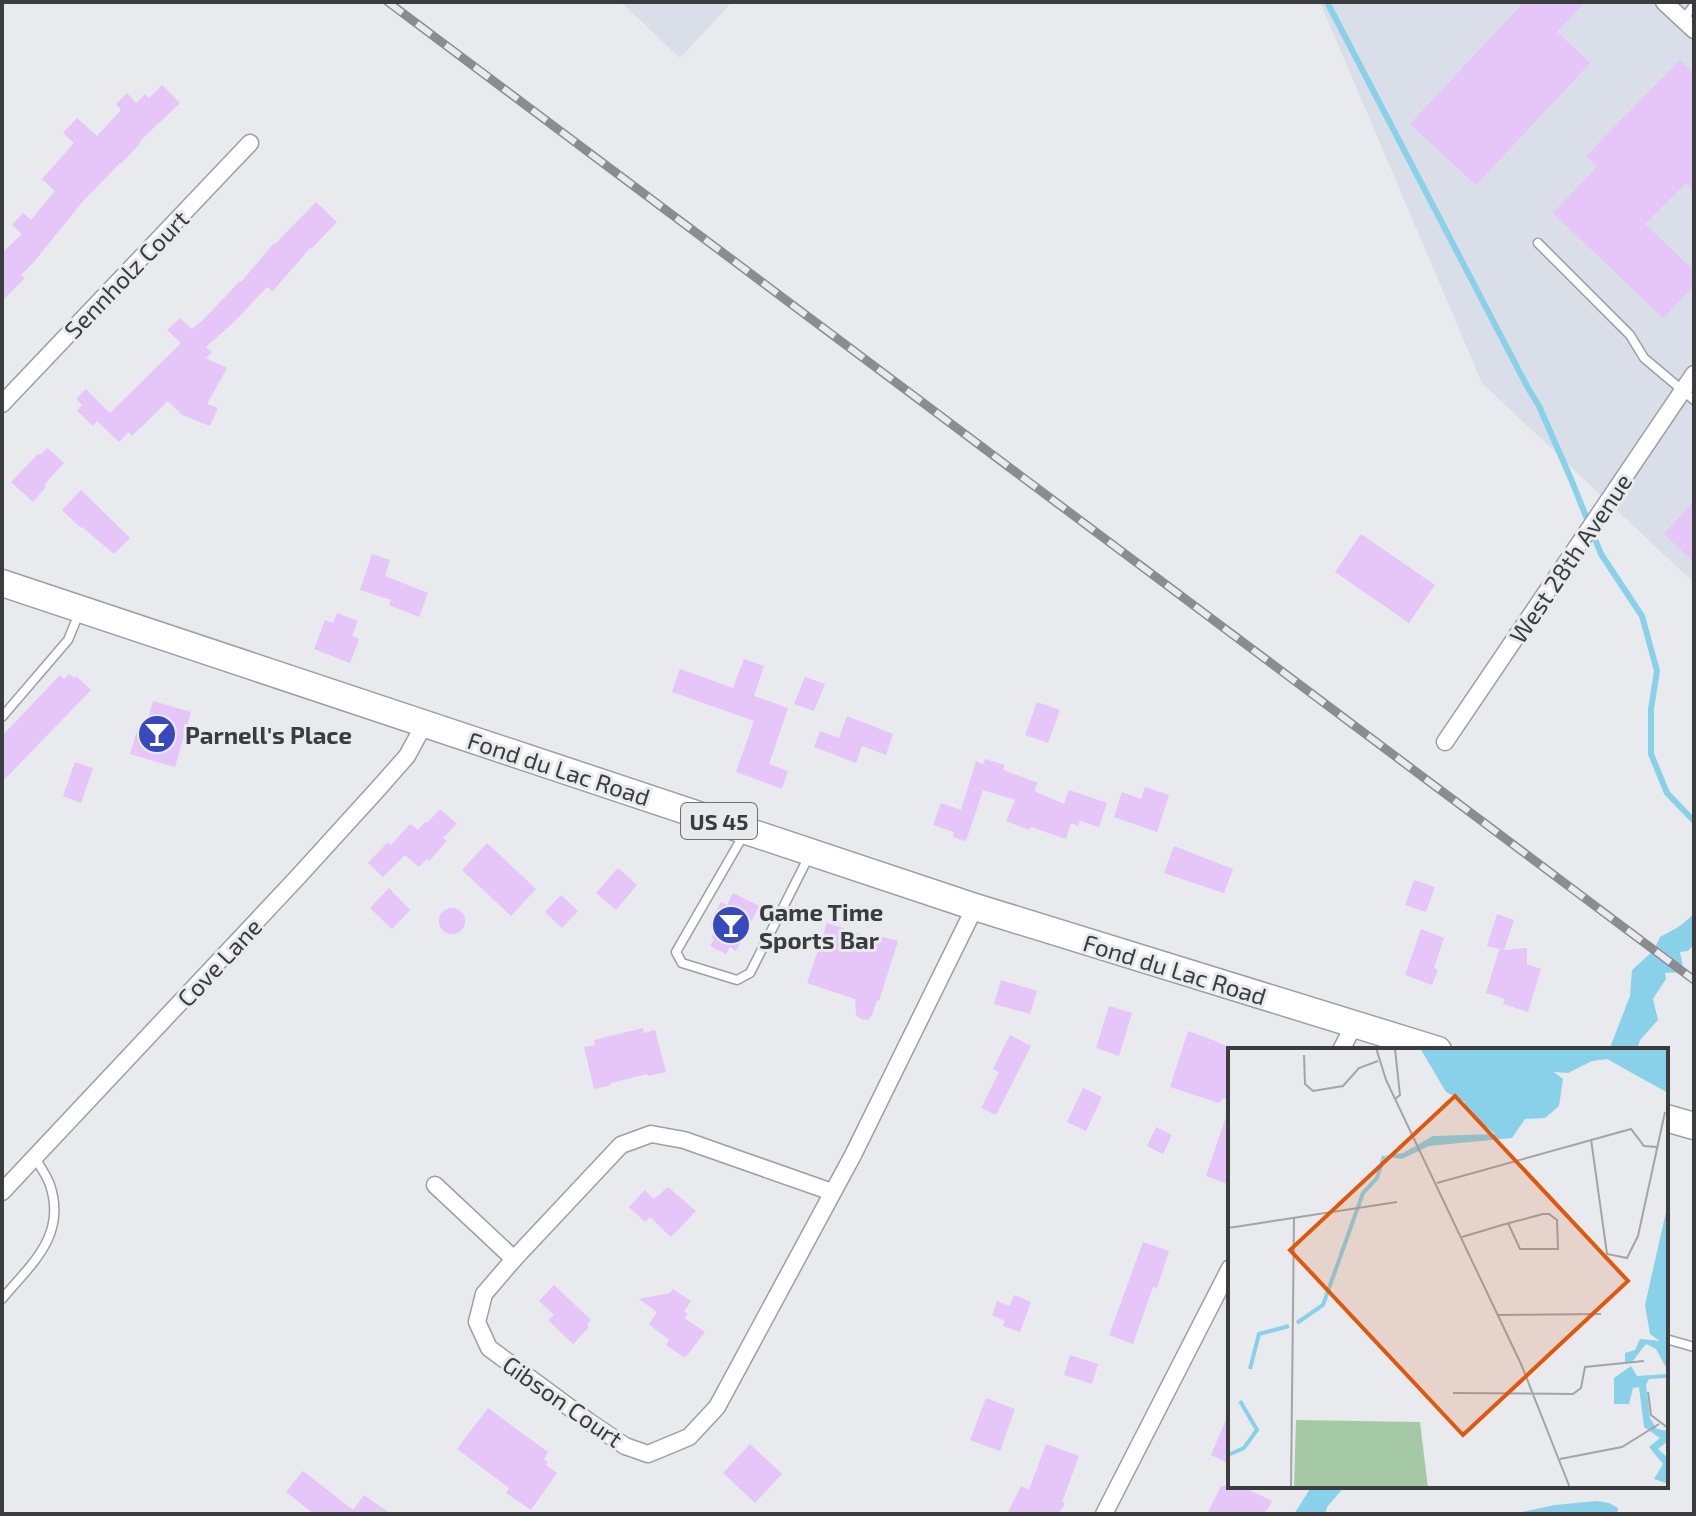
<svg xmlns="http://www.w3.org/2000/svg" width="1696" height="1516" font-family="'Exo 2',sans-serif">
<rect width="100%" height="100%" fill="#e8eaee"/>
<g fill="#d9dee9">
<path d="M 621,2 L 732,2 L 680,58 Z"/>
<path d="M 1320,2 L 1694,2 L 1694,583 L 1482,383 Z"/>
</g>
<g fill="#89d1e8">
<path d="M 1694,914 L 1694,944 L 1688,951 L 1680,952 L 1684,972 L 1665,973 L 1666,979 L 1653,999 L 1658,1020 L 1640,1040 L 1637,1050 L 1609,1050 L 1630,996 L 1632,970 L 1654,950 L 1660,937 L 1680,926 Z"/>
<path d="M 1312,1486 L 1345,1486 L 1327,1507 L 1325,1514 L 1294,1514 Z"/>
<path d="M 1596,1501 L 1609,1503 L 1618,1508 L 1617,1514 L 1512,1514 L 1555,1505 Z"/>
</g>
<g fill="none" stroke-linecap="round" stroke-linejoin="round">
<path stroke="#89d1e8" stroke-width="6" d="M 1327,2 L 1528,388 L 1539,406 L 1571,479 L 1601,554 L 1642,616 L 1657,671 L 1651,709 L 1651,754 L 1667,793 L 1694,821"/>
</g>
<g fill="#e6c5f8">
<path d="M 1524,2 L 1585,2 L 1557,32 L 1590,63 L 1476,185 L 1410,124 Z"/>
<path d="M 1680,60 L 1694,74 L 1694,191 L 1686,183 L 1645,224 L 1694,271 L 1694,286 L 1663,318 L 1553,213 L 1597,167 L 1586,156 Z"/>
<path d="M 162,85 L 180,103 L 140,141 L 141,142 L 121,164 L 120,163 L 83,201 L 33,263 L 21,275 L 25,278 L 2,301 L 2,253 L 22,234 L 12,225 L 23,213 L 31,220 L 55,191 L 42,179 L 74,143 L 63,133 L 77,118 L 97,136 L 121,110 L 116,104 L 127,93 L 136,103 L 145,94 L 149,98 Z"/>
<path d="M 316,202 L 337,222 L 311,249 L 310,248 L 273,291 L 267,287 L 235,321 L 206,347 L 212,352 L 206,358 L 227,368 L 207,404 L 218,408 L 210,426 L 182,415 L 168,401 L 132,436 L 129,432 L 119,442 L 97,421 L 93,426 L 77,411 L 82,405 L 76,399 L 86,389 L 110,413 L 181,343 L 167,330 L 180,318 L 192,329 L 202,321 L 240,281 L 241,282 L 274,243 L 275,244 Z"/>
<path d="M 47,448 L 64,463 L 44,485 L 46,487 L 33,502 L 11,482 L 38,454 L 40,455 Z"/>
<path d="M 81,490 L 130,538 L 114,554 L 82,527 L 81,528 L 62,510 Z"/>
<path d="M 1694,501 L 1694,562 L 1664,534 Z"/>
<path d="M 1361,534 L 1435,585 L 1409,623 L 1335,572 Z"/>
<path d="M 372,554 L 390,560 L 385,576 L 428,593 L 419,617 L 389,605 L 391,600 L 360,590 Z"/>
<path d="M 337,613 L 358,621 L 352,636 L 359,639 L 350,663 L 314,649 L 325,620 L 333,623 Z"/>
<path d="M 744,659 L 764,666 L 754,696 L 788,708 L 769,764 L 788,771 L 782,789 L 736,772 L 754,721 L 672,692 L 680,669 L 733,688 Z"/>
<path d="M 69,674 L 74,678 L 76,676 L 91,690 L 2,782 L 2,736 L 60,675 L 64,679 Z"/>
<path d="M 805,677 L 825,684 L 814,711 L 794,704 Z"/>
<path d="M 153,701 L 191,712 L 175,767 L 130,754 L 138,727 L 145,729 Z"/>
<path d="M 1037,702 L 1060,710 L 1048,743 L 1025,735 Z"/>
<path d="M 847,716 L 893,734 L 886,755 L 862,746 L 856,763 L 814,747 L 820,731 L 839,738 Z"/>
<path d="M 985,759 L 1005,765 L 1003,770 L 1038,783 L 1034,791 L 1064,804 L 1069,790 L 1107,803 L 1099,827 L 1080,821 L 1078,826 L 1071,823 L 1066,839 L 1031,827 L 1029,830 L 1006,821 L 1015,800 L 983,790 L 966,841 L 953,837 L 954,832 L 933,825 L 941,803 L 961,810 L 976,761 L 983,764 Z"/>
<path d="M 75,762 L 93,768 L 81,803 L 63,796 Z"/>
<path d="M 1145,787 L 1169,795 L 1157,832 L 1114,817 L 1122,792 L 1141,799 Z"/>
<path d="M 440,809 L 457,824 L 443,838 L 447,841 L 429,861 L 427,859 L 419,867 L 405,855 L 383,877 L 368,863 L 388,842 L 391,845 L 410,824 L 418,830 L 425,822 L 428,822 Z"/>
<path d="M 487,843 L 536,889 L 511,916 L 462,870 Z"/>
<path d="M 1174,846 L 1233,869 L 1224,893 L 1164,873 Z"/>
<path d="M 618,868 L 637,885 L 616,910 L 596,893 Z"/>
<path d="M 1414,880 L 1435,887 L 1426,912 L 1405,905 Z"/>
<path d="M 389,888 L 410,910 L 392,929 L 370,908 Z"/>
<path d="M 733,893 L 759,906 L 736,951 L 730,947 L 726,954 L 710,946 L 714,939 L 711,938 L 717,927 L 710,923 L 721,902 L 727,905 Z"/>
<path d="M 561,895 L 578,911 L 562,928 L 545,912 Z"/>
<circle cx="452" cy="921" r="13"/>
<path d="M 1497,914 L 1514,920 L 1504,950 L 1527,948 L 1527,964 L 1541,969 L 1528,1012 L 1503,1004 L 1505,999 L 1486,993 L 1499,950 L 1502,950 L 1487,946 Z"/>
<path d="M 827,923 L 875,939 L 876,935 L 898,941 L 879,1001 L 877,1000 L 872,1015 L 868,1020 L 861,1019 L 856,1015 L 855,999 L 807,983 Z"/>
<path d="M 1421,929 L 1444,938 L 1434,968 L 1438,970 L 1432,985 L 1405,975 Z"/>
<path d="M 1001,980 L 1037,991 L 1030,1014 L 994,1004 Z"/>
<path d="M 1109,1006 L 1132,1013 L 1119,1056 L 1096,1048 Z"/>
<path d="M 643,1028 L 644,1033 L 655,1030 L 666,1072 L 648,1076 L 647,1074 L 611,1083 L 611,1085 L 594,1089 L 584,1047 L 595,1045 L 594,1040 Z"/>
<path d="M 1188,1031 L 1213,1040 L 1230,1048 L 1230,1102 L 1223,1098 L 1219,1103 L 1170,1087 Z"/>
<path d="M 1010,1035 L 1031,1046 L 996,1115 L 981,1108 L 999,1072 L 993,1069 Z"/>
<path d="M 1083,1088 L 1102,1097 L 1086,1131 L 1067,1122 Z"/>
<path d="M 1227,1114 L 1230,1115 L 1230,1185 L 1206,1176 Z"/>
<path d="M 1156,1127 L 1172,1135 L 1163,1154 L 1147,1146 Z"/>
<path d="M 668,1187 L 696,1211 L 671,1237 L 650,1217 L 645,1222 L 629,1207 L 645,1190 L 654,1199 Z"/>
<path d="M 1143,1242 L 1169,1251 L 1157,1288 L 1153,1287 L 1133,1344 L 1109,1335 Z"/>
<path d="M 554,1285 L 591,1320 L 587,1325 L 589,1327 L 573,1344 L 548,1320 L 554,1315 L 539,1301 Z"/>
<path d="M 673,1289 L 691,1301 L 684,1311 L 688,1314 L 684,1318 L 705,1332 L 685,1358 L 666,1345 L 669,1340 L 649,1324 L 657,1312 L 639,1299 L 670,1293 Z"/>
<path d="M 1014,1295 L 1031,1302 L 1020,1332 L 1003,1326 L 1005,1321 L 992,1315 L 997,1301 L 1010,1306 Z"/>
<path d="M 1070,1355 L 1098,1364 L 1092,1384 L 1064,1375 Z"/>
<path d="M 986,1398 L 1015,1409 L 1000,1451 L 970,1440 Z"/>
<path d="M 488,1408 L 548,1452 L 544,1459 L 548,1463 L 546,1465 L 557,1473 L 531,1510 L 506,1493 L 509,1488 L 457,1449 Z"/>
<path d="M 1230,1410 L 1230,1464 L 1211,1455 Z"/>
<path d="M 750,1444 L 782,1474 L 755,1503 L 723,1473 Z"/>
<path d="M 1046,1444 L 1079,1456 L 1062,1502 L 1065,1503 L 1059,1514 L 1007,1514 L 1021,1486 L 1029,1490 Z"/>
<path d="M 303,1471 L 353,1510 L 364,1495 L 391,1514 L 314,1514 L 286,1492 Z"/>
<path d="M 1221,1486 L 1241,1486 L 1272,1501 L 1265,1514 L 1207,1514 Z"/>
</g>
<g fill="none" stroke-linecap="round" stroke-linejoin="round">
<defs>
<g id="service">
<path d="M 1683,20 L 1694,5"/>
<path d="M 1538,243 L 1630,335 L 1644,358 L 1694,400"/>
<path d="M 2,717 L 68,640 L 80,611"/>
<path d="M 743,836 L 676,952 L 682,963 L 737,980 L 750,973 L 809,856"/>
<path d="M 2,1299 C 31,1264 67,1236 50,1185 C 47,1176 40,1166 35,1158"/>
<path d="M 1666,1339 L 1694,1347"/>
</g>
<g id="minor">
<path d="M 1664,2 L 1694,30"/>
<path d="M 2,404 L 250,143"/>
<path d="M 1445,742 L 1694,374"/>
<path d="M 1341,1050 L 1354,1025"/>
<path d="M 435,1185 L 514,1259"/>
<path d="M 2,1192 L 296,879 L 377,790 L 407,756 L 425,723"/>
<path d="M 832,1192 L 684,1140 L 651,1134 L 621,1145 L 514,1259 L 484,1294 L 477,1322 L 489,1348 L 588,1421 L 625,1446 L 648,1454 L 689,1437 L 717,1407 L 853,1155 L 975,907"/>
<path d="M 1104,1514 L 1230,1268"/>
</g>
<g id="primary">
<path d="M 2,583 L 975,907 L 1438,1050"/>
<path d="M 1666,1118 L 1694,1126"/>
</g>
</defs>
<use href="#service" stroke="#9e9fa4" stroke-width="11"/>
<use href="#minor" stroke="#9e9fa4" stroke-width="19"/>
<use href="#primary" stroke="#9e9fa4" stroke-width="29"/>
<use href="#service" stroke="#fff" stroke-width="8"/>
<use href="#minor" stroke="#fff" stroke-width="16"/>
<use href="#primary" stroke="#fff" stroke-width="26"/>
<defs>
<path id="rail" d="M 388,2 L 1694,980"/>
</defs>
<use href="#rail" stroke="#8b8c8f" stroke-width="9"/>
<use href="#rail" stroke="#e8eaee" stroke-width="6" stroke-dasharray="18" stroke-linecap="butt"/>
</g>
<defs>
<symbol id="bar-disc" viewBox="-11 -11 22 22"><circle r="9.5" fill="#3849bc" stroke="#e8eaee"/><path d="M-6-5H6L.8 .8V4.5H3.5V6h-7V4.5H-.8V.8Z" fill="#fff"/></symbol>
</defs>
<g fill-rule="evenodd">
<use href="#bar-disc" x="135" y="712" width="44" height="44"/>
<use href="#bar-disc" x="709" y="903" width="44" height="44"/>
</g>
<g text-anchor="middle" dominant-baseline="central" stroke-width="6" stroke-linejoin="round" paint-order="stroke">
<rect fill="#e8eaee" stroke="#6f7073" stroke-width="2" x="681" y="803" width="76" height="36" rx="6"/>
<g font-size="22" font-weight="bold" fill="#3b3c3e">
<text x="719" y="821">US 45</text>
</g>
<g font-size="24" fill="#3b3c3e" stroke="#e8eaee">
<text transform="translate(126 274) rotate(-46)">Sennholz Court</text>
<text transform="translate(1570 558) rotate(-56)">West 28th Avenue</text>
<text transform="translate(559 768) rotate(18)">Fond du Lac Road</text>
<text transform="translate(219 962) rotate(-47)">Cove Lane</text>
<text transform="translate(1175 969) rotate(17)">Fond du Lac Road</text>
<text transform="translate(563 1401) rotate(35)">Gibson Court</text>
</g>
<g font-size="24" font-weight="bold" fill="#3b3c3e" stroke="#e8eaee" text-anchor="start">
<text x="185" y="734">Parnell's Place</text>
<text x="759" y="911">Game Time<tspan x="759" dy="28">Sports Bar</tspan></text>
</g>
</g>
<g transform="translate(1228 1048)">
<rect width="440" height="440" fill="#e8eaee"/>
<path d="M 68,372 L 192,374 L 200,440 L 66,440 Z" fill="#a6c9a5"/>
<path d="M 192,0 L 440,0 L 440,45 L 379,11 L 364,13 L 340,25 L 326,24 L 335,31 L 331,58 L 317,70 L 297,71 L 284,90 L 201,98 L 174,111 L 155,108 L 175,105 L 205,88 L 267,86 L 236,60 L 237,54 L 218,44 ZM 440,155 L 440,323 L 428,301 L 418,296 L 404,314 L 397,315 L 397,305 L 407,302 L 412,291 L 432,293 L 422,286 L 417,257 ZM 403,318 L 409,328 L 440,326 L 440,345 L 438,330 L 421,331 L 418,337 L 422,370 L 429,381 L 440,383 L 440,393 L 430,401 L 440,410 L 440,436 L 426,431 L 435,416 L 421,399 L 432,390 L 416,379 L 411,339 L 405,340 L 401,356 L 386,356 L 386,330 Z" fill="#89d1e8"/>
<path fill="none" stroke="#89d1e8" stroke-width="4" d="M 69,275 L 95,257 L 135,145 L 149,130 L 156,108M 22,321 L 31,286 L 61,278M 0,407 L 16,400 L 29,382 L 12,353"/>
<path fill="none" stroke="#a3a4a8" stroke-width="2" d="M 148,0 L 158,32 L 293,316 L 342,440M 76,7 L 77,36 L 85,43 L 115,38 L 131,20 L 150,13M 167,51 L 172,47 L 167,1M 363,91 L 379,206 L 399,210 L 410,188 L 437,64M 209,135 L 403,81 L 416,98 L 429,99M 0,180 L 169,154M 234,189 L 274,177 L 315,166 L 321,166 L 329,172 L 330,201 L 292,201 L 280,175M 270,267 L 373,266M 420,344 L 423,367 L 440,380M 225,345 L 345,346 L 353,340 L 357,319 L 416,313M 332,411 L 394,399 L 431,376M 63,440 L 66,170"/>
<path fill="#df580e" fill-opacity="0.15" stroke="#df580e" stroke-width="4" d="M 227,48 L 400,233 L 235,387 L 62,202 Z"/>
<rect width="440" height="440" fill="none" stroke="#3b3c3e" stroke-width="4"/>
</g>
<rect width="1696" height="1516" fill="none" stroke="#3b3c3e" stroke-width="8"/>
</svg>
